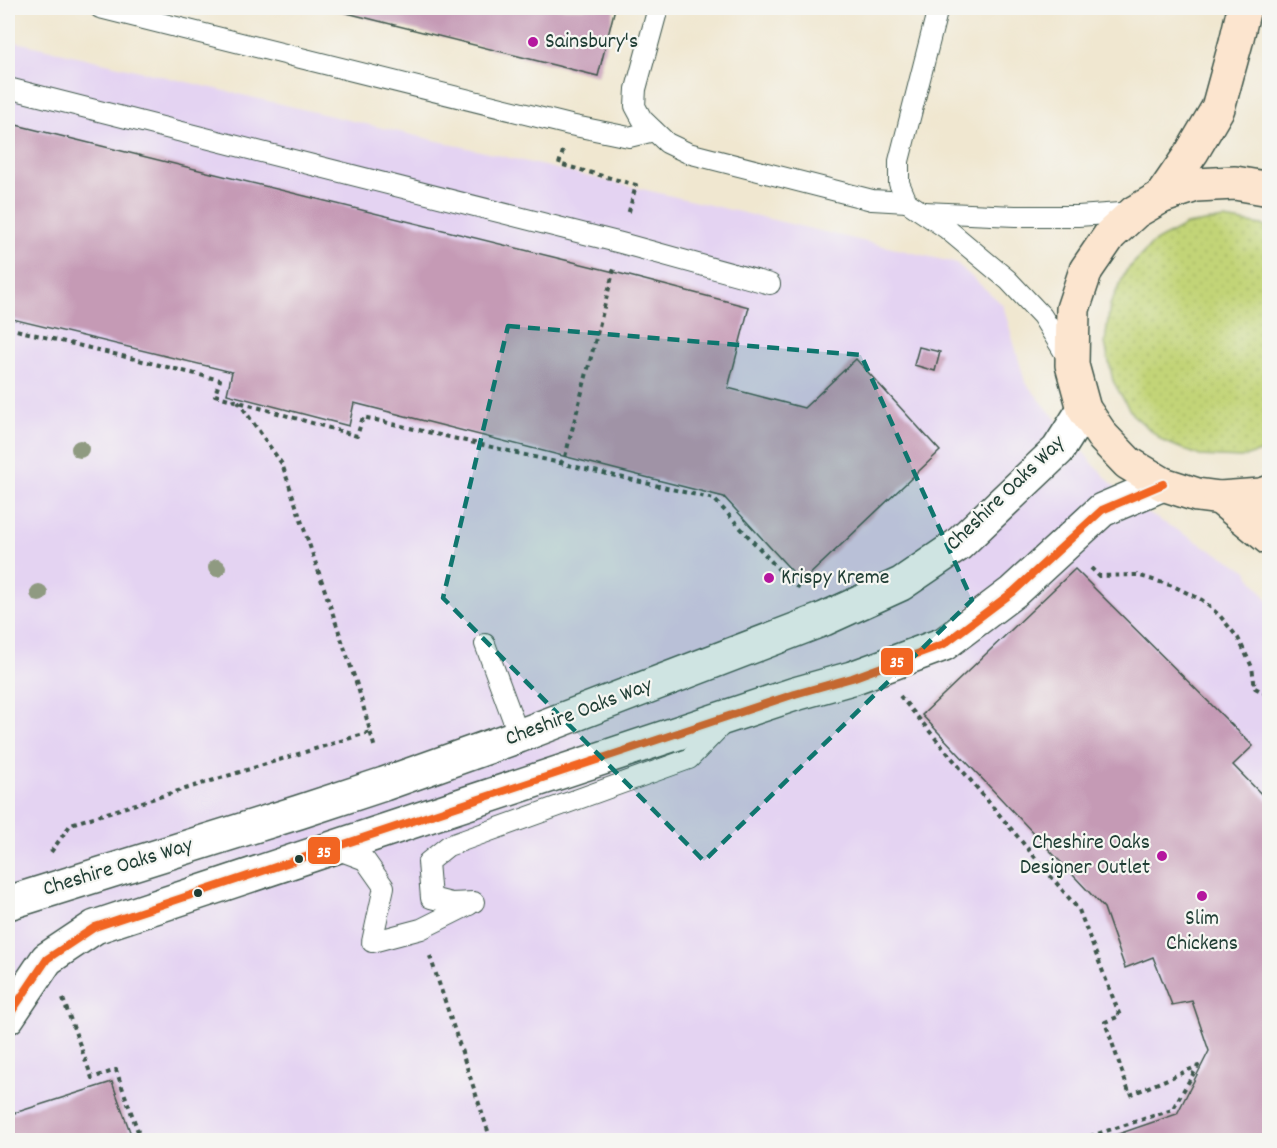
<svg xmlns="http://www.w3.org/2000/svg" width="1277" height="1148" font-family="Dekko,sans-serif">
<defs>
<pattern id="garden-dots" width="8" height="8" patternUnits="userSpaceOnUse" patternTransform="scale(1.5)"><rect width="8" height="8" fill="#c2d477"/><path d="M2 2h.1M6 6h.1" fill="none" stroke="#a6b768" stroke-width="1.8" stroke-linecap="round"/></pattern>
</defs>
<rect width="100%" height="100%" fill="#f6f6f2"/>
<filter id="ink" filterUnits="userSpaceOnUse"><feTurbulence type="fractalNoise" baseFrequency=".0167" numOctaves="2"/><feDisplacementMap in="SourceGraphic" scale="12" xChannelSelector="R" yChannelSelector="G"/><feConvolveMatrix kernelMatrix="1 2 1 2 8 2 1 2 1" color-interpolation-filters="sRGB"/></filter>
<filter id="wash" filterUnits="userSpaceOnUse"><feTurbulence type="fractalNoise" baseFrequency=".008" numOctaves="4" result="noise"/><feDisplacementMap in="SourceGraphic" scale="24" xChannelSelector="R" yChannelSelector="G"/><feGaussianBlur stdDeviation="1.35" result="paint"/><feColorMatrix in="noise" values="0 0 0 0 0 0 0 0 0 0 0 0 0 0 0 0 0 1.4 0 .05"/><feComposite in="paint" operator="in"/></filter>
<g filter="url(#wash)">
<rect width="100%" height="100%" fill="#f0e7d0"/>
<path fill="#e4d3f2" d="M 8,40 L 956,263 L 1003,305 L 1025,382 L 1094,465 L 1130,503 L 1246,570 L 1269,602 L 1269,1140 L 8,1140 Z"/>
<path fill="url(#garden-dots)" stroke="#708856" stroke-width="1.5" d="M 1224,219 L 1262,225 L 1269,229 L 1269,449 L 1241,458 L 1200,456 L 1163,441 L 1132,414 L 1113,381 L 1105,343 L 1110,305 L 1126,271 L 1153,243 L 1186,225 Z"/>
<g id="blocks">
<g fill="#c59ab5">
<path d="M 327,8 L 615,8 L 598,76 Z"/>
<path d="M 8,123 L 614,272 L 749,307 L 728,388 L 804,408 L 856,359 L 940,451 L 802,582 L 724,497 L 354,403 L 349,426 L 227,394 L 232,372 L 8,318 Z"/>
<path d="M 919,347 L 940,352 L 935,371 L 914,365 Z"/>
<path d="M 1075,569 L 1253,746 L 1233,765 L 1270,803 L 1270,1140 L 1101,1140 L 1177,1114 L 1209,1051 L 1192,1001 L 1172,1005 L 1153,957 L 1125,968 L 1104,908 L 922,715 Z"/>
<path d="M 112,1082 L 133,1140 L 8,1140 L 8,1115 Z"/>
</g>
</g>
</g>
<g filter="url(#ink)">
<use href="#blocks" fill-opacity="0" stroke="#3e564b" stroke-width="1.5"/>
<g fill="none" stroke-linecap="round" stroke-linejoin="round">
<defs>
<g id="lane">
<path d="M 100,8 L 570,125 L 629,137 L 654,131"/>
<path d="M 658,8 L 636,89 L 635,106 L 642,119 L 667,143 L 688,153 L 872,200 L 907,202"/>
<path d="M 938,8 L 899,161 L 899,183 L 907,202 L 947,229 L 1008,280 L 1042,316 L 1069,360"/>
<path d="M 8,88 L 621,243 L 770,284"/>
<path d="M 924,212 L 1015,216 L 1078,216 L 1134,212"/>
<path d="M 485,644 L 519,736"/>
<path d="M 333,848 L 365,860 L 384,887 L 372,942 L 421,929 L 469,905"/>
<path d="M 474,902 L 451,903 L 431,898 L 428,862 L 448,846 L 689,759 L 724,723"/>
</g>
<g id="street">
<path d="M 8,903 L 299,812 L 384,784 L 519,736 L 824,619 L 901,584 L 958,545 L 1058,450 L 1084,409"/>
<path d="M 8,1017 L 47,959 L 95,927 L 795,694 L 852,678 L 944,644 L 1013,592 L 1102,510 L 1163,484"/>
</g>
<g id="secondary">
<path d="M 1270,189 L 1235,183 L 1196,185 L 1161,197 L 1135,212 L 1110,235 L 1086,270 L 1073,309 L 1072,365 L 1084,409 L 1103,437 L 1128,463 L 1163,484 L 1197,495 L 1220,498 L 1261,495 L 1270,492"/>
<path d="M 1161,197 L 1192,152 L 1218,108 L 1236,42 L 1244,8"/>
<path d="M 1220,498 L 1270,539"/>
</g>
</defs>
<use href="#lane" stroke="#3e564b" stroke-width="22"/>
<use href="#street" stroke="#3e564b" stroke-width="36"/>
<use href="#secondary" stroke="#3e564b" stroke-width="36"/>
<g stroke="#3e564b" stroke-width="4" stroke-dasharray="4.5 4.5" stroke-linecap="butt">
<path d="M 563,151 L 559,164 L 636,185 L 628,215"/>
<path d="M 8,328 L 220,380 L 215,395 L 357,436 L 363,417 L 714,499 L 792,584 L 804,589"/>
<path d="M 238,401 L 282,464 L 359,691 L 375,749"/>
<path d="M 560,464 L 565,457 L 614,269"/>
<path d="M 1091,568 L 1099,576 L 1137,575 L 1173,586 L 1202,600 L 1220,616 L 1238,638 L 1252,667 L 1255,688 L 1270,696"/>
<path d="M 900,696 L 1079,910 L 1120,1016 L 1105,1022 L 1130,1095 L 1198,1066 L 1172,1110 L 1078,1140"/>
<path d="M 51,852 L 71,824 L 370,732"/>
<path d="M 430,956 L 491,1140"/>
<path d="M 63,999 L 92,1078 L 116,1070 L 141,1140"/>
</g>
<use href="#lane" stroke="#fff" stroke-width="20"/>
<use href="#street" stroke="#fff" stroke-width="33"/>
<use href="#secondary" stroke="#fce5cf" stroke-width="33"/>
<defs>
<path id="bus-1" d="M 8,1017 L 47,959 L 95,927 L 795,694 L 852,678 L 944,644 L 1013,592 L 1102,510 L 1163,484"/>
</defs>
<use href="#bus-1" stroke="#f6f6f2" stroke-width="12"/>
<use href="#bus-1" stroke="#f26522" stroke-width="8"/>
</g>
<g fill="#8f9a81">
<circle cx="80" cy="449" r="9"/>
<circle cx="217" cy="568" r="9"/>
<circle cx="39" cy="593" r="9"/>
</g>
</g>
<path fill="#0f766e" fill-opacity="0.2" stroke="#0f766e" stroke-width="4.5" stroke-dasharray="12 8" stroke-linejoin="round" d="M 508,326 L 861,355 L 972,600 L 704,861 L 443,598 Z"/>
<g fill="#b5179e" stroke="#f6f6f2" stroke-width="2">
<circle cx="533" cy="42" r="6"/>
<circle cx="769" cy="578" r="6"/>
<circle cx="1162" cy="856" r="6"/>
<circle cx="1202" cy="896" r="6"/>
</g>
<g fill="#1f3d34" stroke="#f6f6f2" stroke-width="2">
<circle cx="299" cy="859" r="5"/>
<circle cx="198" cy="893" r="5"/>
</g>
<g text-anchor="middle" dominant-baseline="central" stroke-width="4.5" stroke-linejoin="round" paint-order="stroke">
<g font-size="22" fill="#1f3d34" stroke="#f6f6f2" text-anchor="start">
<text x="545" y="42">Sainsbury's</text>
<text x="781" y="578">Krispy Kreme</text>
<text x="1150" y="843" text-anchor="end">Cheshire Oaks<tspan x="1150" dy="25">Designer Outlet</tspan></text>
<text x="1202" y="919" text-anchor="middle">Slim<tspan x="1202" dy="25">Chickens</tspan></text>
</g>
<g font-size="22" fill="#1f3d34" stroke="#f6f6f2">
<text transform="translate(1006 494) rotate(-44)">Cheshire Oaks Way</text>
<text transform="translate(579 713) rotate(-21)">Cheshire Oaks Way</text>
<text transform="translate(118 868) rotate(-17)">Cheshire Oaks Way</text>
</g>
</g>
<g stroke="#f6f6f2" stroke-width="2">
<rect x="880" y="647" width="34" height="29" rx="6" fill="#f26522"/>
<rect x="307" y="836" width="34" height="29" rx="6" fill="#f26522"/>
</g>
<g font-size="16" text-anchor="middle" font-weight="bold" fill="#fff">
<text x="897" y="667">35</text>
<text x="324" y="857">35</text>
</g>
<rect width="1277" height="1148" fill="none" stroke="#f6f6f2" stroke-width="30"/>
</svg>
